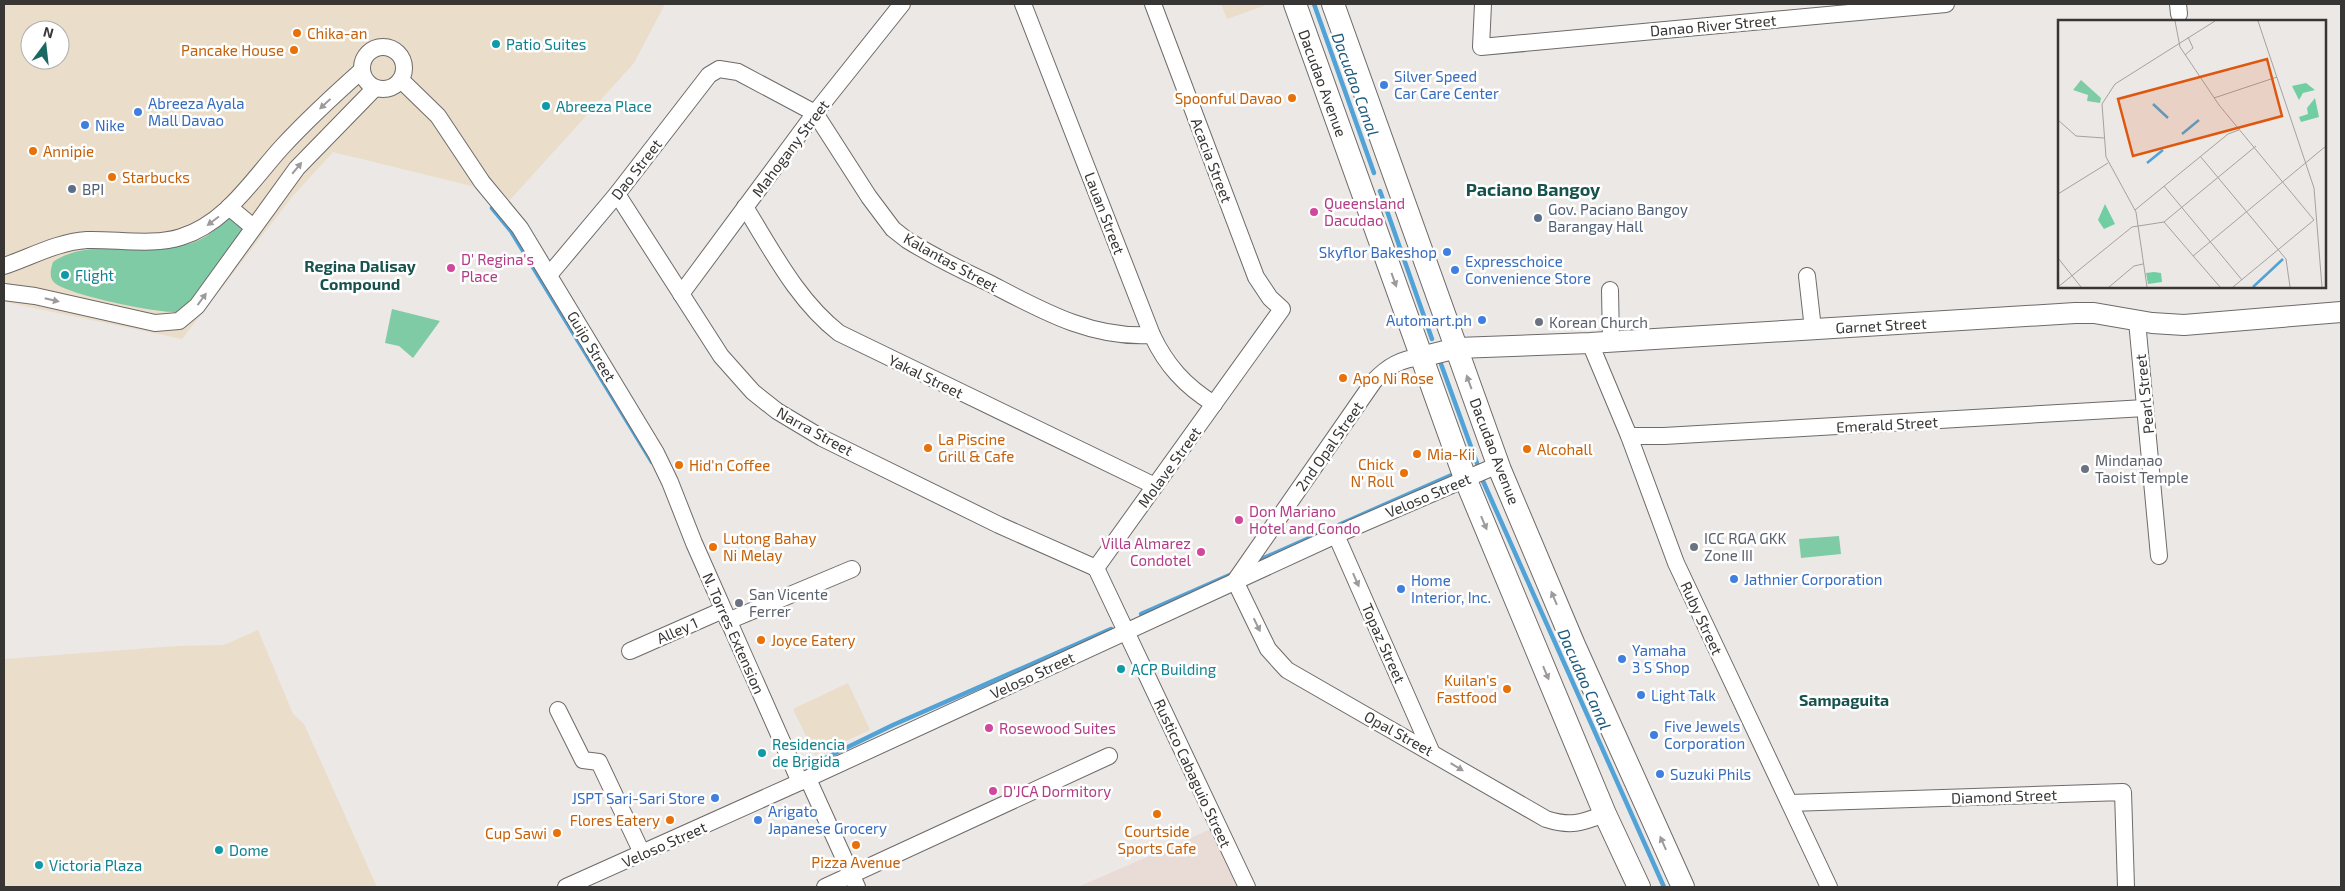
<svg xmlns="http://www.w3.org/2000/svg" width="2345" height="891" font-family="'Exo 2',sans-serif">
<rect width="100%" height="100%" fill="#ece8e5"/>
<g fill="#eaddc9" fill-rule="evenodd">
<path d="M 4,4 L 665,4 L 634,63 L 498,213 L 476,187 L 333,152 L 292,197 L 182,339 L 5,302 L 4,307 ZM 30,30 L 60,30 L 60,60 L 30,60 Z"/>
<path d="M 1221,4 L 1269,4 L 1227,19 Z"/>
<path d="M 258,630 L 293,714 L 304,724 L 377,887 L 4,887 L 4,659 L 177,646 L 224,645 Z"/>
<path d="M 848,683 L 870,730 L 815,755 L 793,709 Z"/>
</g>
<path fill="#e9dcd6" d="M 1211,829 L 1237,887 L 1078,887 Z"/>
<g fill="#7ecba5">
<path d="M 231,216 L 244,229 L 191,302 L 178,312 C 161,314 61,294 53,281 C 49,276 51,268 53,262 C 92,235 153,259 197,241 C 210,236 220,225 231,216 Z"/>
<path d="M 392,309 L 440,321 L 413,358 L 399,346 L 385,343 Z"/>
<path d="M 1839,536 L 1841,554 L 1801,558 L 1799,539 Z"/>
</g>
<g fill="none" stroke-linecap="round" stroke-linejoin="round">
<g stroke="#51a3d7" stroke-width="4.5">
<path d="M 1314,4 L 1374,173"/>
<path d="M 1380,191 L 1432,339"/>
<path d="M 492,208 L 511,231 L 652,462"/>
<path d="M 1441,364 L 1478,466"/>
<path d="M 1483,481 L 1664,887"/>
<path d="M 1255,562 L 1454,474"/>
<path d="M 1141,614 L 1232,574"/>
<path d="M 807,767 L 893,725 L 1111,629"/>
</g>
<defs>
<g id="minor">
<path d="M 1023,4 L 1152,335 C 1166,365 1185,386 1214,404"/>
<path d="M 1483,4 L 1481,47 L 1946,4"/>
<path d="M 2178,4 L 2179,14"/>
<circle cx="383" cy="68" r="21"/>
<path d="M 401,80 L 438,116 L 482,182 L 520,228 L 656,453 L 670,482 L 694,543 L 800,782"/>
<path d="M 617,194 L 721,356 L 753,392 L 777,411 L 822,438 L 999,525 L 1096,568"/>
<path d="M 229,207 L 253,227"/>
<path d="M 745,207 C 773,252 797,300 839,333 L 1155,486"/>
<path d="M 4,266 C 31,257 57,242 87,240 C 116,239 154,246 181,237 C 226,223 252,180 282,147 C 307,120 334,95 361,71"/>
<path d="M 549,275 L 617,194 L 709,75 L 719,69 L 738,72 L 815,113 L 869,197 L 893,229 L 907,240 C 933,256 961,270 989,283 C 1041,310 1091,339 1152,335"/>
<path d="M 1807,276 L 1813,329"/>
<path d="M 1610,290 L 1611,341"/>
<path d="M 4,292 L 35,296 L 155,323 L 179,321 L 197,306 L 297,168 L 375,88"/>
<path d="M 681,294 L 815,113 L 902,4"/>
<path d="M 2137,321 L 2159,556"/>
<path d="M 1590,343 L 1629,436 L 1676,563 L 1829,887"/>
<path d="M 1421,357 C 1401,359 1388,366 1374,381 L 1235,581 L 1268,649 L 1287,670 L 1546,819 C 1571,827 1581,823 1605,814"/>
<path d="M 1629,436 L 1664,436 L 2145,408"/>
<path d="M 1336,535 L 1431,751"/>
<path d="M 1096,568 L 1282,309 L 1270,298 L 1256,277 L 1153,4"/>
<path d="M 1096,568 L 1247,887"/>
<path d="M 728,621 L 852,569"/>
<path d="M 630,651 L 723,610"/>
<path d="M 558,710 L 583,760 L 599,762 L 642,853"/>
<path d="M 808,779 L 857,887"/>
<path d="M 1790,803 L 2123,792 L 2126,887"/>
<path d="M 566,887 L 800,782 L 1336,535 L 1498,465"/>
<path d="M 825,887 L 1109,756"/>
</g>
<path id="tertiary" d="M 1421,357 L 1457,348 L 1590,343 L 2075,313 L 2094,313 L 2152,323 L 2184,325 L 2341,312"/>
<g id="secondary">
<path d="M 1295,4 L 1465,478 L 1605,814 L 1639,887"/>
<path d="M 1333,4 L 1500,470 L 1574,645 L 1683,887"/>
</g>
</defs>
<use href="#minor" stroke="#6e6a68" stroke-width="18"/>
<use href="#tertiary" stroke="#6e6a68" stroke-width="22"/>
<use href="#secondary" stroke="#6e6a68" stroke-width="24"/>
<use href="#minor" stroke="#fff" stroke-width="16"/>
<use href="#tertiary" stroke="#fff" stroke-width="20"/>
<use href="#secondary" stroke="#fff" stroke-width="22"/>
</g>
<defs><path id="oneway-solid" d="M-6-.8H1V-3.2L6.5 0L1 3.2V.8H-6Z" transform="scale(1.25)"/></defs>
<g fill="#9c9a9a">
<use href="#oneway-solid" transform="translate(325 104) rotate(137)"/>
<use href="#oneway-solid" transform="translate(297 168) rotate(-50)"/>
<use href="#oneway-solid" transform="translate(213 221) rotate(143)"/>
<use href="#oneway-solid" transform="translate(1394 280) rotate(70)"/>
<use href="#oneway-solid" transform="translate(202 299) rotate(-54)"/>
<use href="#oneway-solid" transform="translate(52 300) rotate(13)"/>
<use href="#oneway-solid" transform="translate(1469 382) rotate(-110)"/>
<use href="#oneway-solid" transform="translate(1484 523) rotate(67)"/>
<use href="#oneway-solid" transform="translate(1356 580) rotate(66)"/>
<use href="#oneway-solid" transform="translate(1554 598) rotate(-113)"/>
<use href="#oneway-solid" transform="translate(1257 625) rotate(64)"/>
<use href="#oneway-solid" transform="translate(1546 673) rotate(67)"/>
<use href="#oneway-solid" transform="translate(1457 767) rotate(31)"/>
<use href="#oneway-solid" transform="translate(1663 843) rotate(-114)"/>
</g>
<g fill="#e8710a" stroke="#fff" stroke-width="2">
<circle cx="297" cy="33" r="5"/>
<circle cx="294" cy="50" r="5"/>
<circle cx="1292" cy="98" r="5"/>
<circle cx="33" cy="151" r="5"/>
<circle cx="112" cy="177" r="5"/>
<circle cx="1343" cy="378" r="5"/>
<circle cx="928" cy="448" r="5"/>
<circle cx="1527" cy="449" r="5"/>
<circle cx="1417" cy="454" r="5"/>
<circle cx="679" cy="465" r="5"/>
<circle cx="1404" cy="473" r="5"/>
<circle cx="713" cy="547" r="5"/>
<circle cx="761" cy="640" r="5"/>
<circle cx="1507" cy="689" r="5"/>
<circle cx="1157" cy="814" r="5"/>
<circle cx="670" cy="820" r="5"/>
<circle cx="557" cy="833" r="5"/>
<circle cx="856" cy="845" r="5"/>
</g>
<g fill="#0f9aa8" stroke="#fff" stroke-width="2">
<circle cx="496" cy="44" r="5"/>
<circle cx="546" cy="106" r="5"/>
<circle cx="65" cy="275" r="5"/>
<circle cx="1121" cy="669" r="5"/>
<circle cx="762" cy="753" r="5"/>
<circle cx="219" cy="850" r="5"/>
<circle cx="39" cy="865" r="5"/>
</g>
<g fill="#3f7fe0" stroke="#fff" stroke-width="2">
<circle cx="1384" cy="85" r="5"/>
<circle cx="138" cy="112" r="5"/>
<circle cx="85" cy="125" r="5"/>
<circle cx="1447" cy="252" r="5"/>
<circle cx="1455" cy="270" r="5"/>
<circle cx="1482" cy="320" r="5"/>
<circle cx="1734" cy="579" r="5"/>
<circle cx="1401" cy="589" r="5"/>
<circle cx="1622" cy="659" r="5"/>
<circle cx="1641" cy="695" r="5"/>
<circle cx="1654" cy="735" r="5"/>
<circle cx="1660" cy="774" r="5"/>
<circle cx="715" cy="798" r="5"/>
<circle cx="758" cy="820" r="5"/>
</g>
<g fill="#5c6f8a" stroke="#fff" stroke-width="2">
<circle cx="72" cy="189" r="5"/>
<circle cx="1538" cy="218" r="5"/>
</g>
<g fill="#d1479c" stroke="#fff" stroke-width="2">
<circle cx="1314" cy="212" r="5"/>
<circle cx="451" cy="268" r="5"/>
<circle cx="1239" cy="520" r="5"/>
<circle cx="1201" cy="552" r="5"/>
<circle cx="989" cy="728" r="5"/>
<circle cx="993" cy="791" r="5"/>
</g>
<g fill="#6b7280" stroke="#fff" stroke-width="2">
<circle cx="1539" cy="322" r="5"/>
<circle cx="2085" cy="469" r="5"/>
<circle cx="1694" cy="547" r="5"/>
<circle cx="739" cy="603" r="5"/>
</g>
<g text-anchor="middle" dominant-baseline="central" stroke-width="5" stroke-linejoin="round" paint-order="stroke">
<g font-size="15" fill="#383635" stroke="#fff">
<text transform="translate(1713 25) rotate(-5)">Danao River Street</text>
<text transform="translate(1323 83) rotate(70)">Dacudao Avenue</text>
<text transform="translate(790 148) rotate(-53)">Mahogany Street</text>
<text transform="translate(1212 160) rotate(69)">Acacia Street</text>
<text transform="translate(636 169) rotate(-52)">Dao Street</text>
<text transform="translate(1105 213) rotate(69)">Lauan Street</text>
<text transform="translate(951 262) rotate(29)">Kalantas Street</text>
<text transform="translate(1881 325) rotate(-3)">Garnet Street</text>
<text transform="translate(592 346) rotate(59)">Guijo Street</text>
<text transform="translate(926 376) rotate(26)">Yakal Street</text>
<text transform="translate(2144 394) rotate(-96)">Pearl Street</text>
<text transform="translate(1887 424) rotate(-3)">Emerald Street</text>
<text transform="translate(815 431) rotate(29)">Narra Street</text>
<text transform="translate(1329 446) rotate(-55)">2nd Opal Street</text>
<text transform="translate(1495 451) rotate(69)">Dacudao Avenue</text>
<text transform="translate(1169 467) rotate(-54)">Molave Street</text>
<text transform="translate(1428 495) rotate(-23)">Veloso Street</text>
<text transform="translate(1702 618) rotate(65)">Ruby Street</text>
<text transform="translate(677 630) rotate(-24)">Alley 1</text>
<text transform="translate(734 633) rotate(66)">N. Torres Extension</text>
<text transform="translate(1384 643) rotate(66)">Topaz Street</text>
<text transform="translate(1032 675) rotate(-25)">Veloso Street</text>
<text transform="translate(1399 733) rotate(29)">Opal Street</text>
<text transform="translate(1193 773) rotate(65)">Rustico Cabaguio Street</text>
<text transform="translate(2004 796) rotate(-2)">Diamond Street</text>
<text transform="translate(664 844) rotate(-24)">Veloso Street</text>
</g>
<g font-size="15" fill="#c56008" stroke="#fff" text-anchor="start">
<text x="307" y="33">Chika-an</text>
<text x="284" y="50" text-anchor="end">Pancake House</text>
<text x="1282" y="98" text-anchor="end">Spoonful Davao</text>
<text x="43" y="151">Annipie</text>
<text x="122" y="177">Starbucks</text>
<text x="1353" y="378">Apo Ni Rose</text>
<text x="938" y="439">La Piscine<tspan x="938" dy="17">Grill &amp; Cafe</tspan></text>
<text x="1537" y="449">Alcohall</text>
<text x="1427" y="454">Mia-Kii</text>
<text x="1394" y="464" text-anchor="end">Chick<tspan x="1394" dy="17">N' Roll</tspan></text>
<text x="689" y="465">Hid'n Coffee</text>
<text x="723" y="538">Lutong Bahay<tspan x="723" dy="17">Ni Melay</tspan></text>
<text x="771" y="640">Joyce Eatery</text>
<text x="1497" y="680" text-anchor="end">Kuilan's<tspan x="1497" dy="17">Fastfood</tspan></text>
<text x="660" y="820" text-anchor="end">Flores Eatery</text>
<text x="1157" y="831" text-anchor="middle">Courtside<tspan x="1157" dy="17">Sports Cafe</tspan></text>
<text x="547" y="833" text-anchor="end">Cup Sawi</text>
<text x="856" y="862" text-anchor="middle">Pizza Avenue</text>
</g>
<g font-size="15" fill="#0d838f" stroke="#fff" text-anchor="start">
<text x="506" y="44">Patio Suites</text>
<text x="556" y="106">Abreeza Place</text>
<text x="75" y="275">Flight</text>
<text x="1131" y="669">ACP Building</text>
<text x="772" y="744">Residencia<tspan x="772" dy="17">de Brigida</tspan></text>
<text x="229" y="850">Dome</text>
<text x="49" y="865">Victoria Plaza</text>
</g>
<g font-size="15" fill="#366cbe" stroke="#fff" text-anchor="start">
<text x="1394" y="76">Silver Speed<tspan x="1394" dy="17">Car Care Center</tspan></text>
<text x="148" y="103">Abreeza Ayala<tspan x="148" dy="17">Mall Davao</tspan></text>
<text x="95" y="125">Nike</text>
<text x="1437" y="252" text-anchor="end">Skyflor Bakeshop</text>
<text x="1465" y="261">Expresschoice<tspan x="1465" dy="17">Convenience Store</tspan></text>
<text x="1472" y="320" text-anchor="end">Automart.ph</text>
<text x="1744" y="579">Jathnier Corporation</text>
<text x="1411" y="580">Home<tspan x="1411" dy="17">Interior, Inc.</tspan></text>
<text x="1632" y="650">Yamaha<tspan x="1632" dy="17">3 S Shop</tspan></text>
<text x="1651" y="695">Light Talk</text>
<text x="1664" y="726">Five Jewels<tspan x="1664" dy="17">Corporation</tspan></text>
<text x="1670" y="774">Suzuki Phils</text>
<text x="705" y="798" text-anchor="end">JSPT Sari-Sari Store</text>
<text x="768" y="811">Arigato<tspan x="768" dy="17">Japanese Grocery</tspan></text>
</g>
<g font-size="15" fill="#4e5e75" stroke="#fff" text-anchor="start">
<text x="82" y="189">BPI</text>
<text x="1548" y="209">Gov. Paciano Bangoy<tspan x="1548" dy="17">Barangay Hall</tspan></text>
</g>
<g font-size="15" fill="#b23c85" stroke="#fff" text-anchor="start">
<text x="1324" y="203">Queensland<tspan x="1324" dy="17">Dacudao</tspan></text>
<text x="461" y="259">D' Regina's<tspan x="461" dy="17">Place</tspan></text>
<text x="1249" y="511">Don Mariano<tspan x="1249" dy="17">Hotel and Condo</tspan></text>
<text x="1191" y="543" text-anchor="end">Villa Almarez<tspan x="1191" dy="17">Condotel</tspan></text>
<text x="999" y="728">Rosewood Suites</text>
<text x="1003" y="791">D'JCA Dormitory</text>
</g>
<g font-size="15" fill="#5b616d" stroke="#fff" text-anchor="start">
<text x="1549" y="322">Korean Church</text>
<text x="2095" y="460">Mindanao<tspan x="2095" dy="17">Taoist Temple</tspan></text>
<text x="1704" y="538">ICC RGA GKK<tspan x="1704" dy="17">Zone III</tspan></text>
<text x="749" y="594">San Vicente<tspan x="749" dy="17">Ferrer</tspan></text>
</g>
<g font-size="16" font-style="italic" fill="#1d597d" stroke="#fff">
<text transform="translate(1356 84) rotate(70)">Dacudao Canal</text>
<text transform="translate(1585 679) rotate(66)">Dacudao Canal</text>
</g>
<g font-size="16" font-weight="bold" fill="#17524d" stroke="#fff">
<text x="360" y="265">Regina Dalisay<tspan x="360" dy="18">Compound</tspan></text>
<text x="1844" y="699">Sampaguita</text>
</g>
<g font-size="18" font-weight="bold" fill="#17524d" stroke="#fff">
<text x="1533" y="189">Paciano Bangoy</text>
</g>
</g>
<g transform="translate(2058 20)">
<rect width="268" height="268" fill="#ece8e5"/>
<path d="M 23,60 L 43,78 L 42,83 L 29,81 L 30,75 L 15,70 Z" fill="#7ecba5"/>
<path d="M 248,63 L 257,70 L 245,73 L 241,80 L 234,66 ZM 257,78 L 261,97 L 243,102 L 241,97 L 250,94 L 249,88 ZM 47,184 L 57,204 L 46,209 L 40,200 ZM 96,252 L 103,253 L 104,262 L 90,264 L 88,253 Z" fill="#71cea2"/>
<path fill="none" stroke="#51a3d7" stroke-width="2.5" d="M 95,84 L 110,98M 124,114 L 141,100M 89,143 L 105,130M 195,267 L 225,239"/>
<path fill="none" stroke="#a4a19f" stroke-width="1" d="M 117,1 L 122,27 L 161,85 L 256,200M 200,1 L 256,168 L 264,267M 127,35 L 135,28 L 130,17M 156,78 L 219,57M 0,100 L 18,116 L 46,118M 142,136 L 228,239 L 232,267M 106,166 L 184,260M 0,174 L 50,143M 77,190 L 170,114 L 181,110M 106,202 L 162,267M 135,236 L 268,126M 0,238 L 23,267M 0,267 L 74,207 L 106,202 L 198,126M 51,267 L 76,246 L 85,244M 89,267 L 78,192 L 48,137 L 44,84 L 57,64 L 157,1M 175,267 L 256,200"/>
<path fill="#df570e" fill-opacity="0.15" stroke="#df570e" stroke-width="2.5" d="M 209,39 L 224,96 L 75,136 L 60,79 Z"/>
<rect width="268" height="268" fill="none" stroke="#383635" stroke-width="2.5"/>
</g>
<rect width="2345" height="891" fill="none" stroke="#383635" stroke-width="10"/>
<g transform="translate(45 45) rotate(15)"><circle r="24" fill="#ffffff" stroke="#afafae"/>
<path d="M0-4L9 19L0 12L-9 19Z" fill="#1b6761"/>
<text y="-8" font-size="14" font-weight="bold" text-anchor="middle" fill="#383635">N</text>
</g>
</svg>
